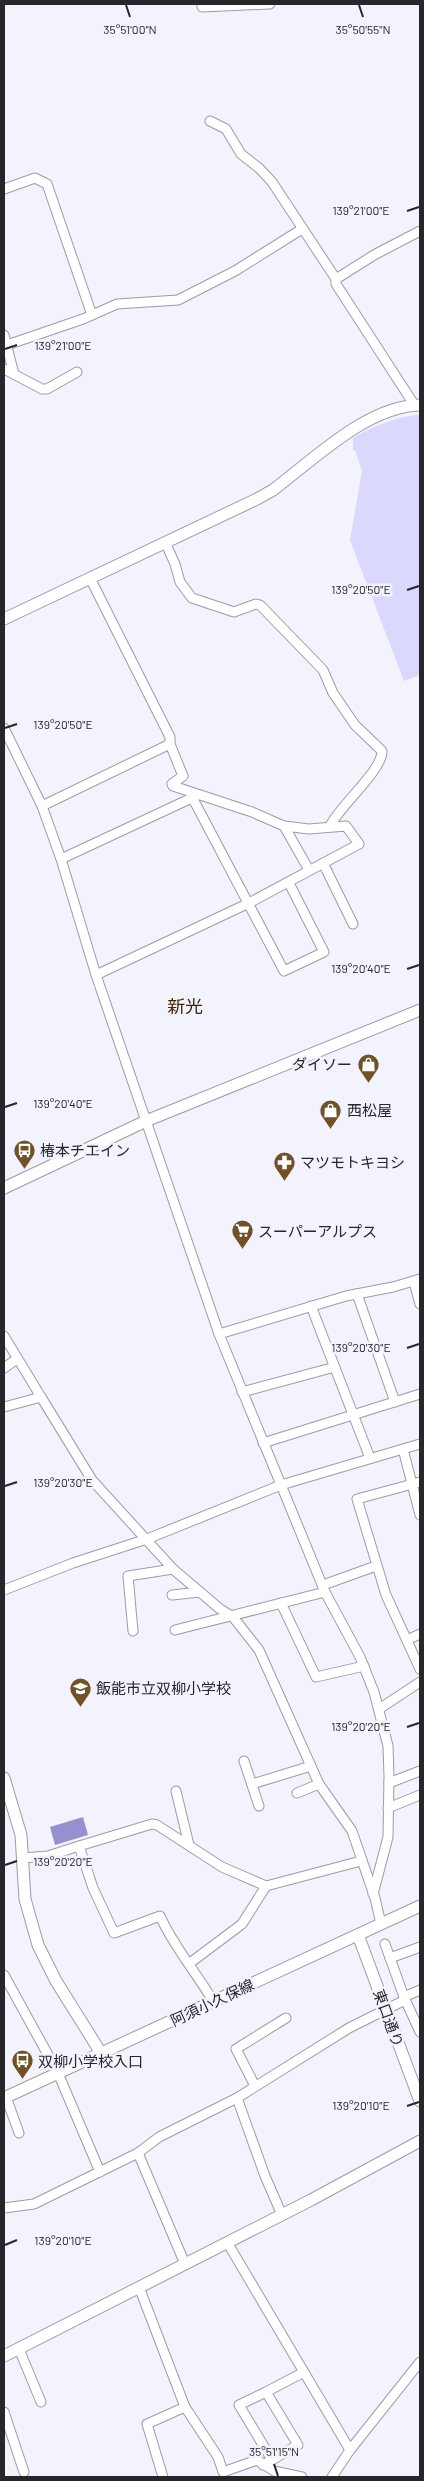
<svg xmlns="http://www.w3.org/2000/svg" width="424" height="2481" font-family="Barlow,'Noto Sans JP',sans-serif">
<rect width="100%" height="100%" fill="#f3f3fe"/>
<path fill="#dad8fc" d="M 420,414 L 420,675 L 404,681 L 350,540 L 362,471 L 355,450 L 353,451 L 353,438 C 375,425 395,418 420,414 Z"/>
<path fill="#9790ce" d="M 83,1817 L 88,1835 L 55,1845 L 50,1827 Z"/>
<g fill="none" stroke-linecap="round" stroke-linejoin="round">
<defs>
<g id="minor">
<path d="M 202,7 L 270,4"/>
<path d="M 210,121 L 226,129 L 241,154 L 260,169 L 272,182 L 336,279 L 336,284 L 415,406"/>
<path d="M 4,189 L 35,178 L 47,184 L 92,315"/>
<path d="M 336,279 L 374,255 L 420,231"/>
<path d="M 4,335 L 14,374"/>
<path d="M 7,345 L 83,319 L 117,304 L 178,300 L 235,271 L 302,229"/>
<path d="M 4,369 L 42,389 L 47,389 L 77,372"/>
<path d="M 165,542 L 175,564 L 180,582 L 192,598 L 234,612 L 256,604 L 260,605 L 323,670 L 333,693 L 355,725 L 382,751 C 382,771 341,804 330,826"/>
<path d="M 90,578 L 170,737 L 170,744 L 183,776 L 172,784 L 173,786 L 252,812 L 284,826 L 309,829 L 346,826 L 359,844 L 249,903 L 96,975"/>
<path d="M 4,728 L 42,806 L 61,859 L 96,975 L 219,1334 L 325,1592 L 360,1657 L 374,1692 L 388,1746 L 389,1776 L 388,1837 L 373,1894"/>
<path d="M 192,797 L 284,971 L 324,952 L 289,883"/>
<path d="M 42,806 L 170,744"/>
<path d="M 284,826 L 309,870"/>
<path d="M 61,859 L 196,796"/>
<path d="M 323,863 L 353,924"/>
<path d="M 414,1282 L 420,1304"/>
<path d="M 357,1294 L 395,1402"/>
<path d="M 311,1306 L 370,1458"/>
<path d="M 219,1334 L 346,1296 L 393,1287 L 420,1279"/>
<path d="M 4,1336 L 41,1397"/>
<path d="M 4,1368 L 17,1359"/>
<path d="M 242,1392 L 335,1367"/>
<path d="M 4,1407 L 41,1397 L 92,1480 L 173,1569 L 220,1609 L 233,1617 L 259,1650 L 319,1784 L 352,1831 L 375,1898 L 381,1924"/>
<path d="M 263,1443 L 420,1394"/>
<path d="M 403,1449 L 420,1515"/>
<path d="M 420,1482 L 357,1499 L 386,1595 L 420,1669"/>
<path d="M 323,1585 L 376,1566"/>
<path d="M 4,1590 L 73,1563 L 147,1539 L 281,1485 L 420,1444"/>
<path d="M 172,1595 L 200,1592"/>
<path d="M 281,1603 L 316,1677 L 364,1666"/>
<path d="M 175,1630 L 325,1592"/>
<path d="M 133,1631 L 128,1576 L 173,1569"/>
<path d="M 407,1640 L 420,1634"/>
<path d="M 379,1709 L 420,1682"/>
<path d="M 244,1761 L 259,1806"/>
<path d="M 389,1783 L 420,1771"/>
<path d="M 252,1784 L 311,1766"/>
<path d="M 176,1791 L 189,1845"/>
<path d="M 297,1793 L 319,1784"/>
<path d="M 388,1808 L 420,1795"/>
<path d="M 79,1846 L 152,1824 L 157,1825 L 222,1867 L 266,1886 L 361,1861"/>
<path d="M 22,1858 L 48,1856 L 79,1846 L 93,1888 L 114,1933 L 160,1916 C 174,1947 196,1972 213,2001"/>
<path d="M 385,1944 L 404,1997 L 420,2032"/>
<path d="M 390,1958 L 420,1947"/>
<path d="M 190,1963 L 242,1924 L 266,1886"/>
<path d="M 4,1975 L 58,2073 L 100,2172"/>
<path d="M 404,1997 L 420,1990"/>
<path d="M 255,2086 L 236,2049 L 286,2018"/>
<path d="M 6,2097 L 19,2133"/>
<path d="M 237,2098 L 265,2176 L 282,2215"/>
<path d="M 138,2153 L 185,2264"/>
<path d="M 4,2208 L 34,2204 L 138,2153 L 159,2137 L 237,2098 L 349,2028 L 405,2000"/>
<path d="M 227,2242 L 350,2450"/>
<path d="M 139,2287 L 185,2407 L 218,2457 L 223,2472 L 257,2460 L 274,2471 L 302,2477"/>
<path d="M 19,2349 L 41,2402"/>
<path d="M 266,2392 L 239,2405 L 272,2460"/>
<path d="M 4,2412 L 24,2472"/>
<path d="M 263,2465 L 298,2445 L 266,2392 L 304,2372"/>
<path d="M 163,2477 L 147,2424 L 185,2407"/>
<path d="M 332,2477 L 350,2450 L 420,2362"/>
</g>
<g id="tertiary">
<path d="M 4,619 L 257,499 L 273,490 C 313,460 367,406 420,405"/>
<path d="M 4,1188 L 146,1121 L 420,1010"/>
<path d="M 4,1778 L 21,1835 L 25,1899 L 38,1945 L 56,1981 L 101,2053"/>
<path d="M 358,1935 L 420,2101"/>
<path d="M 4,2098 L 420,1906"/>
<path d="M 4,2356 L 311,2200 L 420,2141"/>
</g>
</defs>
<use href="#minor" stroke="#9c9ba7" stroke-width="11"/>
<use href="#tertiary" stroke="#9c9ba7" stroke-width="13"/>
<use href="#minor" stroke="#fff" stroke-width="9"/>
<use href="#tertiary" stroke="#fff" stroke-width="11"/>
</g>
<path fill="none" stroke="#27262b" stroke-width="2" d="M 126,5 L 130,17M 359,5 L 363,17M 407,211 L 419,207M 5,349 L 17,345M 407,590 L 419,586M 5,728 L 17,724M 407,969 L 419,965M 5,1107 L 17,1103M 407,1348 L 419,1344M 5,1486 L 17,1482M 407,1727 L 419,1723M 5,1865 L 17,1861M 407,2106 L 419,2102M 5,2245 L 17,2240M 274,2464 L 278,2476"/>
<defs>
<symbol id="shop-pin" viewBox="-11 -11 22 30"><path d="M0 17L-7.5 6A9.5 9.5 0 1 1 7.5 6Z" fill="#705226" stroke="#f3f3fe"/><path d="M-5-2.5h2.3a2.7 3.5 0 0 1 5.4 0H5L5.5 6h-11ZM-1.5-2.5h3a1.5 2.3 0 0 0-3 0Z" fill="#fff"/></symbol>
<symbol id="bus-pin" viewBox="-11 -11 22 30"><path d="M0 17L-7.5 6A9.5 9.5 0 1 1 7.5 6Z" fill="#705226" stroke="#f3f3fe"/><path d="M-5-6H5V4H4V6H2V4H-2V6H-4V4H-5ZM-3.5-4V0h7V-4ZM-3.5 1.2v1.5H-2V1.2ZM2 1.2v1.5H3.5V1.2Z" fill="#fff"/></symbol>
<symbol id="pharmacy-pin" viewBox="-11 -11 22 30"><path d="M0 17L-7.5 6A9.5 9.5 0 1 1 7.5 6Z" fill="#705226" stroke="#f3f3fe"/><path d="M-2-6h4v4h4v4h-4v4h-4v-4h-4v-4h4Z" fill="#fff"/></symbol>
<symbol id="supermarket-pin" viewBox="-11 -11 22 30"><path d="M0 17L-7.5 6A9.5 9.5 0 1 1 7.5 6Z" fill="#705226" stroke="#f3f3fe"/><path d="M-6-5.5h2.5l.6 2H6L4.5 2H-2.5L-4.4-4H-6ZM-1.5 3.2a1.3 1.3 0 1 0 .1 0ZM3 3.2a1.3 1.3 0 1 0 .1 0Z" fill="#fff"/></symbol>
<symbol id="school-pin" viewBox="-11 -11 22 30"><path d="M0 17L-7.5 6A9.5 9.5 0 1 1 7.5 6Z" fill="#705226" stroke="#f3f3fe"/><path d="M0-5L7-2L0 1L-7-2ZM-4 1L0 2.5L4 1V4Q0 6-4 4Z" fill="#fff"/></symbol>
</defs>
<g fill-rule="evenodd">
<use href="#shop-pin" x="356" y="1052" width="25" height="34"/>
<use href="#shop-pin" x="318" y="1098" width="25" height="34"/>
<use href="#bus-pin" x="12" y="1138" width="25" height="34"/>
<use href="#pharmacy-pin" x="272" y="1150" width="25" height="34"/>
<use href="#supermarket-pin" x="230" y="1218" width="25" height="34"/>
<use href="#school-pin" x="68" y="1676" width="25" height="34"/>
<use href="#bus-pin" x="10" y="2048" width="25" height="34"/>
</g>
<g text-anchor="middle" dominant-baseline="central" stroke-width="5" stroke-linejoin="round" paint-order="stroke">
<g font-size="15" fill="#27262b" stroke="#f3f3fe" text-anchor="start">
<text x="352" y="1064" text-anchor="end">ダイソー</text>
<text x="347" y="1110">西松屋</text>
<text x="40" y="1150">椿本チエイン</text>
<text x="300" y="1162">マツモトキヨシ</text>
<text x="258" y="1231">スーパーアルプス</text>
<text x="96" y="1688">飯能市立双柳小学校</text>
<text x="38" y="2061">双柳小学校入口</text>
</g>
<g font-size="15" fill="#27262b" stroke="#f3f3fe">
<text transform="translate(212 2002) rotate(-25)">阿須小久保線</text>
<text transform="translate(389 2018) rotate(70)">東口通り</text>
</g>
<g font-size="18" fill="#3c2500" stroke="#f3f3fe">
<text x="185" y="1006">新光</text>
</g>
</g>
<g font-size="12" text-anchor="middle" fill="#27262b" stroke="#f3f3fe" stroke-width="5" stroke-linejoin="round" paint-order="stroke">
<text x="130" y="34">35°51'00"N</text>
<text x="363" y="34">35°50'55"N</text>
<text x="361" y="215">139°21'00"E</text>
<text x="63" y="350">139°21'00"E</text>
<text x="361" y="594">139°20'50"E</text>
<text x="63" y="729">139°20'50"E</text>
<text x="361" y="973">139°20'40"E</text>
<text x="63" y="1108">139°20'40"E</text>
<text x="361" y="1352">139°20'30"E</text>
<text x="63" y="1487">139°20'30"E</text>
<text x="361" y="1731">139°20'20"E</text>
<text x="63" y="1866">139°20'20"E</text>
<text x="361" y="2110">139°20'10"E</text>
<text x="63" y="2245">139°20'10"E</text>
<text x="274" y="2456">35°51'15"N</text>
</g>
<rect width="424" height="2481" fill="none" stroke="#27262b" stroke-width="10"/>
</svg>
